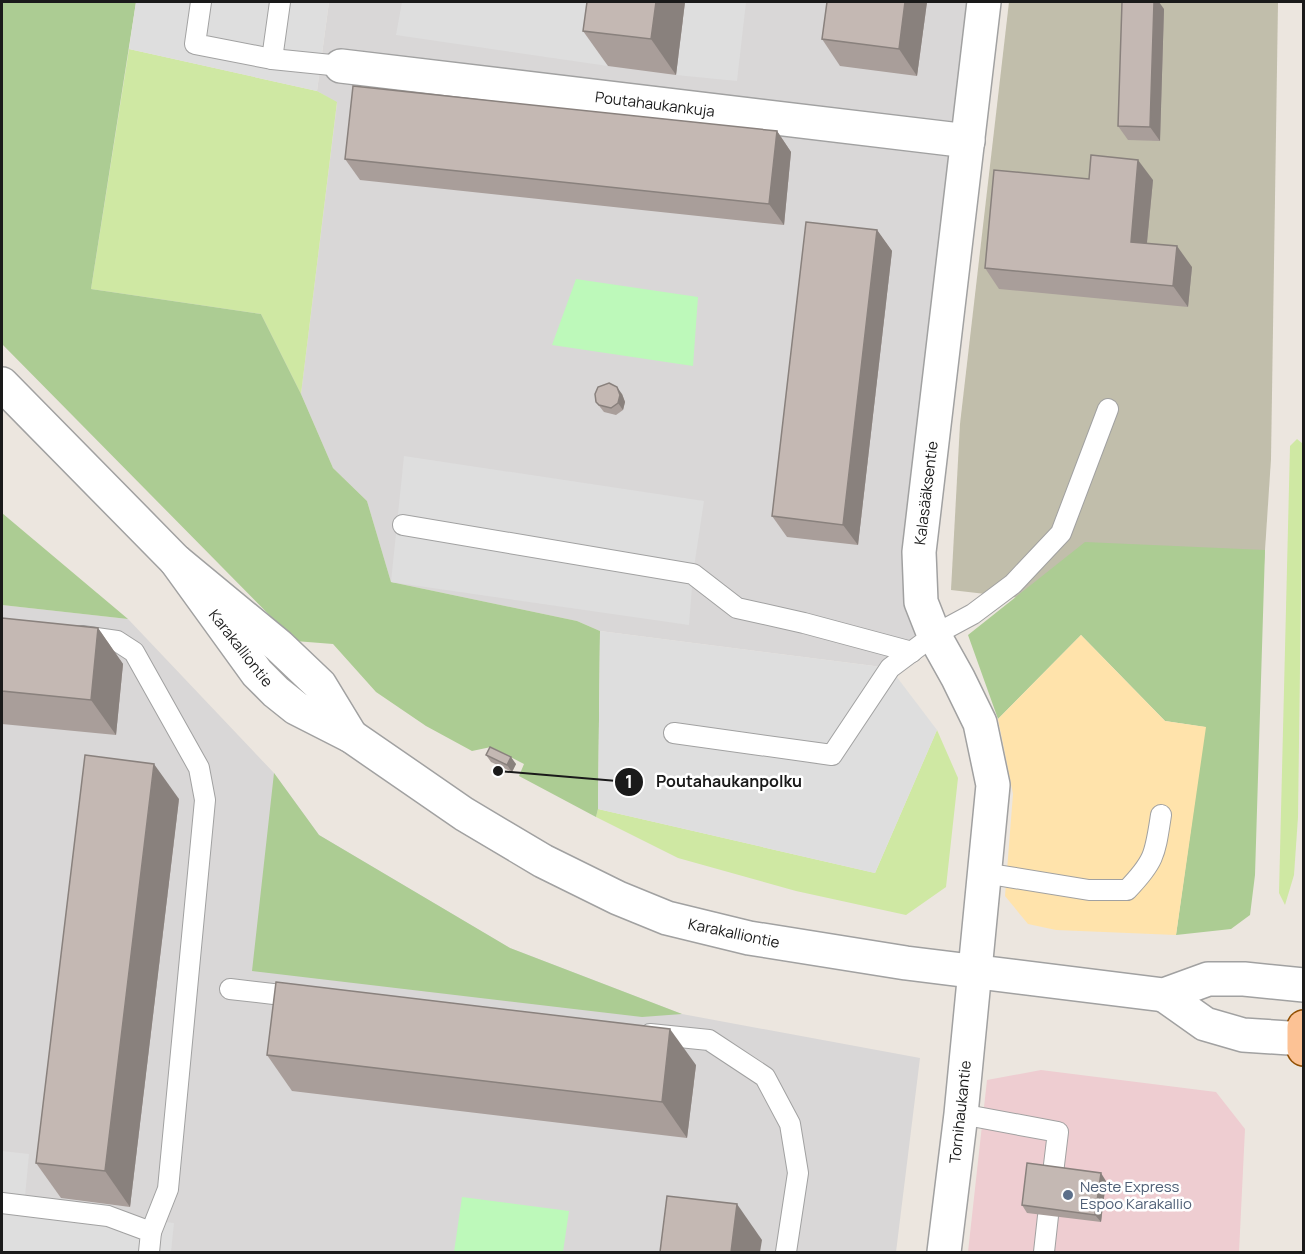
<svg xmlns="http://www.w3.org/2000/svg" width="1305" height="1254" font-family="Manrope,sans-serif">
<rect width="100%" height="100%" fill="#ece6df"/>
<g fill="#d9d7d7">
<path d="M 329,2 L 984,2 L 919,552 L 934,635 L 890,668 L 600,631 L 577,621 L 391,582 L 367,501 L 333,468 L 301,394 L 337,103 L 317,91 Z"/>
<path d="M 2,605 L 128,619 L 274,773 L 319,835 L 510,948 L 682,1014 L 920,1058 L 896,1252 L 2,1252 Z"/>
</g>
<path fill="#eecdd1" d="M 1041,1070 L 1216,1092 L 1245,1129 L 1239,1252 L 968,1252 L 987,1080 Z"/>
<path fill="#c1beab" d="M 1009,2 L 1278,2 L 1271,459 L 1260,626 L 951,590 L 960,424 Z"/>
<g fill="#cfe8a3">
<path d="M 129,49 L 317,91 L 337,102 L 301,394 L 261,314 L 91,289 Z"/>
<path d="M 1297,439 L 1303,444 L 1298,817 L 1294,875 L 1285,905 L 1279,893 L 1290,446 Z"/>
<path d="M 937,730 L 958,778 L 946,887 L 906,915 L 796,891 L 678,858 L 596,817 L 598,809 L 875,873 Z"/>
</g>
<g fill="#accc93">
<path d="M 2,2 L 136,2 L 91,289 L 261,314 L 301,394 L 333,468 L 367,501 L 391,582 L 577,621 L 600,631 L 598,809 L 596,817 L 519,776 L 524,764 L 491,747 L 472,751 L 426,726 L 376,692 L 333,644 L 295,641 L 2,344 Z"/>
<path d="M 2,513 L 128,619 L 2,605 Z"/>
<path d="M 1085,542 L 1265,550 L 1255,875 L 1250,915 L 1231,929 L 1176,935 L 1205,727 L 1165,721 L 1081,635 L 998,719 L 968,635 Z"/>
<path d="M 274,773 L 319,835 L 510,948 L 682,1014 L 642,1017 L 252,971 Z"/>
</g>
<path fill="#ffe3ab" d="M 1081,635 L 1165,721 L 1206,727 L 1176,935 L 1056,930 L 1028,924 L 1005,896 L 1013,794 L 998,719 Z"/>
<g fill="#bdf9ba">
<path d="M 576,279 L 698,297 L 693,366 L 552,345 Z"/>
<path d="M 462,1197 L 569,1211 L 563,1252 L 454,1252 Z"/>
</g>
<g fill="#dedede">
<path d="M 136,2 L 329,2 L 317,91 L 129,49 Z"/>
<path d="M 402,2 L 616,2 L 608,66 L 396,35 Z"/>
<path d="M 685,2 L 746,2 L 737,81 L 676,75 Z"/>
<path d="M 404,456 L 704,501 L 693,574 L 689,625 L 391,582 Z"/>
<path d="M 600,631 L 890,668 L 937,730 L 875,873 L 598,809 Z"/>
<path d="M 2,1151 L 29,1154 L 24,1207 L 174,1223 L 171,1252 L 2,1252 Z"/>
</g>
<g fill="none" stroke-linecap="round" stroke-linejoin="round">
<defs>
<g id="service">
<path d="M 201,2 L 195,44 L 272,59 L 341,66"/>
<path d="M 272,59 L 280,2"/>
<path d="M 403,525 L 693,574 L 737,608 L 804,623 L 912,652"/>
<path d="M 82,636 L 117,641 L 134,652 L 199,768 L 205,800 L 168,1189 L 151,1232"/>
<path d="M 674,733 L 832,755 L 890,668 L 934,635 L 973,614 L 1013,584 L 1061,533 L 1108,409"/>
<path d="M 984,873 L 1089,890 L 1127,890 C 1155,861 1155,854 1161,815"/>
<path d="M 230,989 L 299,997"/>
<path d="M 650,1034 L 709,1040 L 765,1077 L 790,1124 L 798,1173 L 786,1252"/>
<path d="M 961,1114 L 1058,1132 L 1053,1173"/>
<path d="M 2,1203 L 108,1216 L 151,1232 L 149,1252"/>
<path d="M 1044,1252 L 1048,1216"/>
</g>
<g id="minor">
<path d="M 341,66 L 968,141"/>
<path d="M 944,1252 L 961,1114 L 993,785 L 980,723 L 958,678 L 934,635 L 921,602 L 919,552 L 984,2"/>
</g>
<g id="tertiary">
<path d="M 2,384 L 176,561 L 279,646 L 320,685 L 351,736"/>
<path d="M 176,561 L 257,673 L 276,692 L 296,708 L 351,736 L 464,814 L 543,861 L 618,898 L 667,918 L 749,938 L 906,963 L 1164,995 L 1208,979 L 1244,979 L 1304,985"/>
<path d="M 1164,995 L 1205,1024 L 1243,1035 L 1304,1039"/>
</g>
<path id="primary" d="M 1304,1027 L 1304,1049"/>
</defs>
<use href="#service" stroke="#a1a1a1" stroke-width="22"/>
<use href="#minor" stroke="#a1a1a1" stroke-width="36"/>
<use href="#tertiary" stroke="#a1a1a1" stroke-width="36"/>
<use href="#primary" stroke="#914e00" stroke-width="36"/>
<use href="#service" stroke="#fff" stroke-width="20"/>
<use href="#minor" stroke="#fff" stroke-width="33"/>
<use href="#tertiary" stroke="#fff" stroke-width="33"/>
<use href="#primary" stroke="#fcc295" stroke-width="33"/>
</g>
<g fill="#a99e9a">
<path d="M 587,2 L 685,2 L 676,75 L 608,66 L 583,31 Z"/>
<path d="M 827,2 L 927,2 L 917,76 L 840,66 L 822,39 Z"/>
<path d="M 1164,9 L 1160,141 L 1128,140 L 1118,126 Z"/>
<path d="M 777,131 L 791,152 L 784,225 L 360,180 L 345,159 Z"/>
<path d="M 1089,179 L 1153,180 L 1147,243 L 1192,267 L 1188,307 L 999,289 L 985,268 Z"/>
<path d="M 877,230 L 892,251 L 858,545 L 787,537 L 772,516 Z"/>
<path d="M 622,394 L 625,402 L 623,410 L 616,415 L 604,412 L 596,402 Z"/>
<path d="M 2,618 L 98,628 L 123,664 L 116,735 L 2,724 Z"/>
<path d="M 486,755 L 516,764 L 512,772 L 491,762 Z"/>
<path d="M 179,799 L 130,1207 L 61,1198 L 36,1163 Z"/>
<path d="M 267,1055 L 696,1065 L 687,1138 L 292,1091 Z"/>
<path d="M 1106,1181 L 1101,1222 L 1027,1213 L 1022,1205 Z"/>
</g>
<g fill="#89817d">
<path d="M 656,2 L 685,2 L 676,75 L 651,39 Z"/>
<path d="M 905,2 L 927,2 L 917,76 L 899,49 Z"/>
<path d="M 1154,2 L 1159,2 L 1164,9 L 1160,141 L 1150,127 Z"/>
<path d="M 777,131 L 791,152 L 784,225 L 769,204 Z"/>
<path d="M 1138,160 L 1153,180 L 1145,262 L 1131,242 Z"/>
<path d="M 877,230 L 892,251 L 858,545 L 843,525 Z"/>
<path d="M 1177,246 L 1192,267 L 1188,307 L 1173,286 Z"/>
<path d="M 617,387 L 622,394 L 625,402 L 623,410 L 618,403 Z"/>
<path d="M 98,628 L 123,664 L 116,735 L 91,700 Z"/>
<path d="M 511,757 L 516,764 L 512,772 L 507,765 Z"/>
<path d="M 154,764 L 179,799 L 130,1207 L 105,1171 Z"/>
<path d="M 670,1029 L 696,1065 L 687,1138 L 662,1102 Z"/>
<path d="M 1101,1173 L 1106,1181 L 1101,1222 L 1095,1215 Z"/>
<path d="M 737,1204 L 762,1240 L 760,1252 L 731,1252 Z"/>
</g>
<g fill="#c4b8b3" stroke="#89817d" stroke-width="1.5">
<path d="M 587,2 L 656,2 L 651,39 L 583,31 Z"/>
<path d="M 827,2 L 905,2 L 899,49 L 822,39 Z"/>
<path d="M 1122,2 L 1154,2 L 1150,127 L 1118,126 Z"/>
<path d="M 353,86 L 777,131 L 769,204 L 345,159 Z"/>
<path d="M 1091,155 L 1138,160 L 1131,242 L 1177,246 L 1173,286 L 985,268 L 994,170 L 1089,179 Z"/>
<path d="M 806,222 L 877,230 L 843,525 L 772,516 Z"/>
<path d="M 609,383 L 617,387 L 620,395 L 618,403 L 611,408 L 599,405 L 596,402 L 595,394 L 598,387 Z"/>
<path d="M 2,618 L 98,628 L 91,700 L 2,691 Z"/>
<path d="M 490,747 L 511,757 L 507,765 L 486,755 Z"/>
<path d="M 85,755 L 154,764 L 105,1171 L 36,1163 Z"/>
<path d="M 276,982 L 670,1029 L 662,1102 L 267,1055 Z"/>
<path d="M 1027,1163 L 1101,1173 L 1095,1215 L 1022,1205 Z"/>
<path d="M 667,1196 L 737,1204 L 731,1252 L 660,1252 Z"/>
</g>
<circle fill="#5c6f8a" stroke="#fff" stroke-width="2" cx="1068" cy="1195" r="6"/>
<g text-anchor="middle" dominant-baseline="central" stroke-width="5" stroke-linejoin="round" paint-order="stroke">
<g font-size="15" fill="#1a1a1a" stroke="#fff">
<text transform="translate(655 104) rotate(7)">Poutahaukankuja</text>
<text transform="translate(926 493) rotate(-83)">Kalasääksentie</text>
<text transform="translate(241 648) rotate(52)">Karakalliontie</text>
<text transform="translate(734 933) rotate(12)">Karakalliontie</text>
<text transform="translate(960 1112) rotate(-84)">Tornihaukantie</text>
</g>
<g font-size="15" fill="#4e5e75" stroke="#fff" text-anchor="start">
<text x="1080" y="1186">Neste Express<tspan x="1080" dy="17">Espoo Karakallio</tspan></text>
</g>
</g>
<path fill="none" stroke="#1a1a1a" stroke-width="2" d="M498 771L629 782"/>
<g fill="#1a1a1a" stroke="#fff" stroke-width="2">
<circle cx="498" cy="771" r="6"/>
<circle cx="629" cy="782" r="15"/>
</g>
<g font-size="18" text-anchor="middle" font-weight="bold" fill="#fff">
<text x="629" y="788">1</text>
</g>
<g font-size="16" text-anchor="middle" font-weight="bold" fill="#1a1a1a" stroke="#fff" stroke-width="5" stroke-linejoin="round" paint-order="stroke">
<text x="729" y="787">Poutahaukanpolku</text>
</g>
<rect width="1305" height="1254" fill="none" stroke="#1a1a1a" stroke-width="6"/>
</svg>
